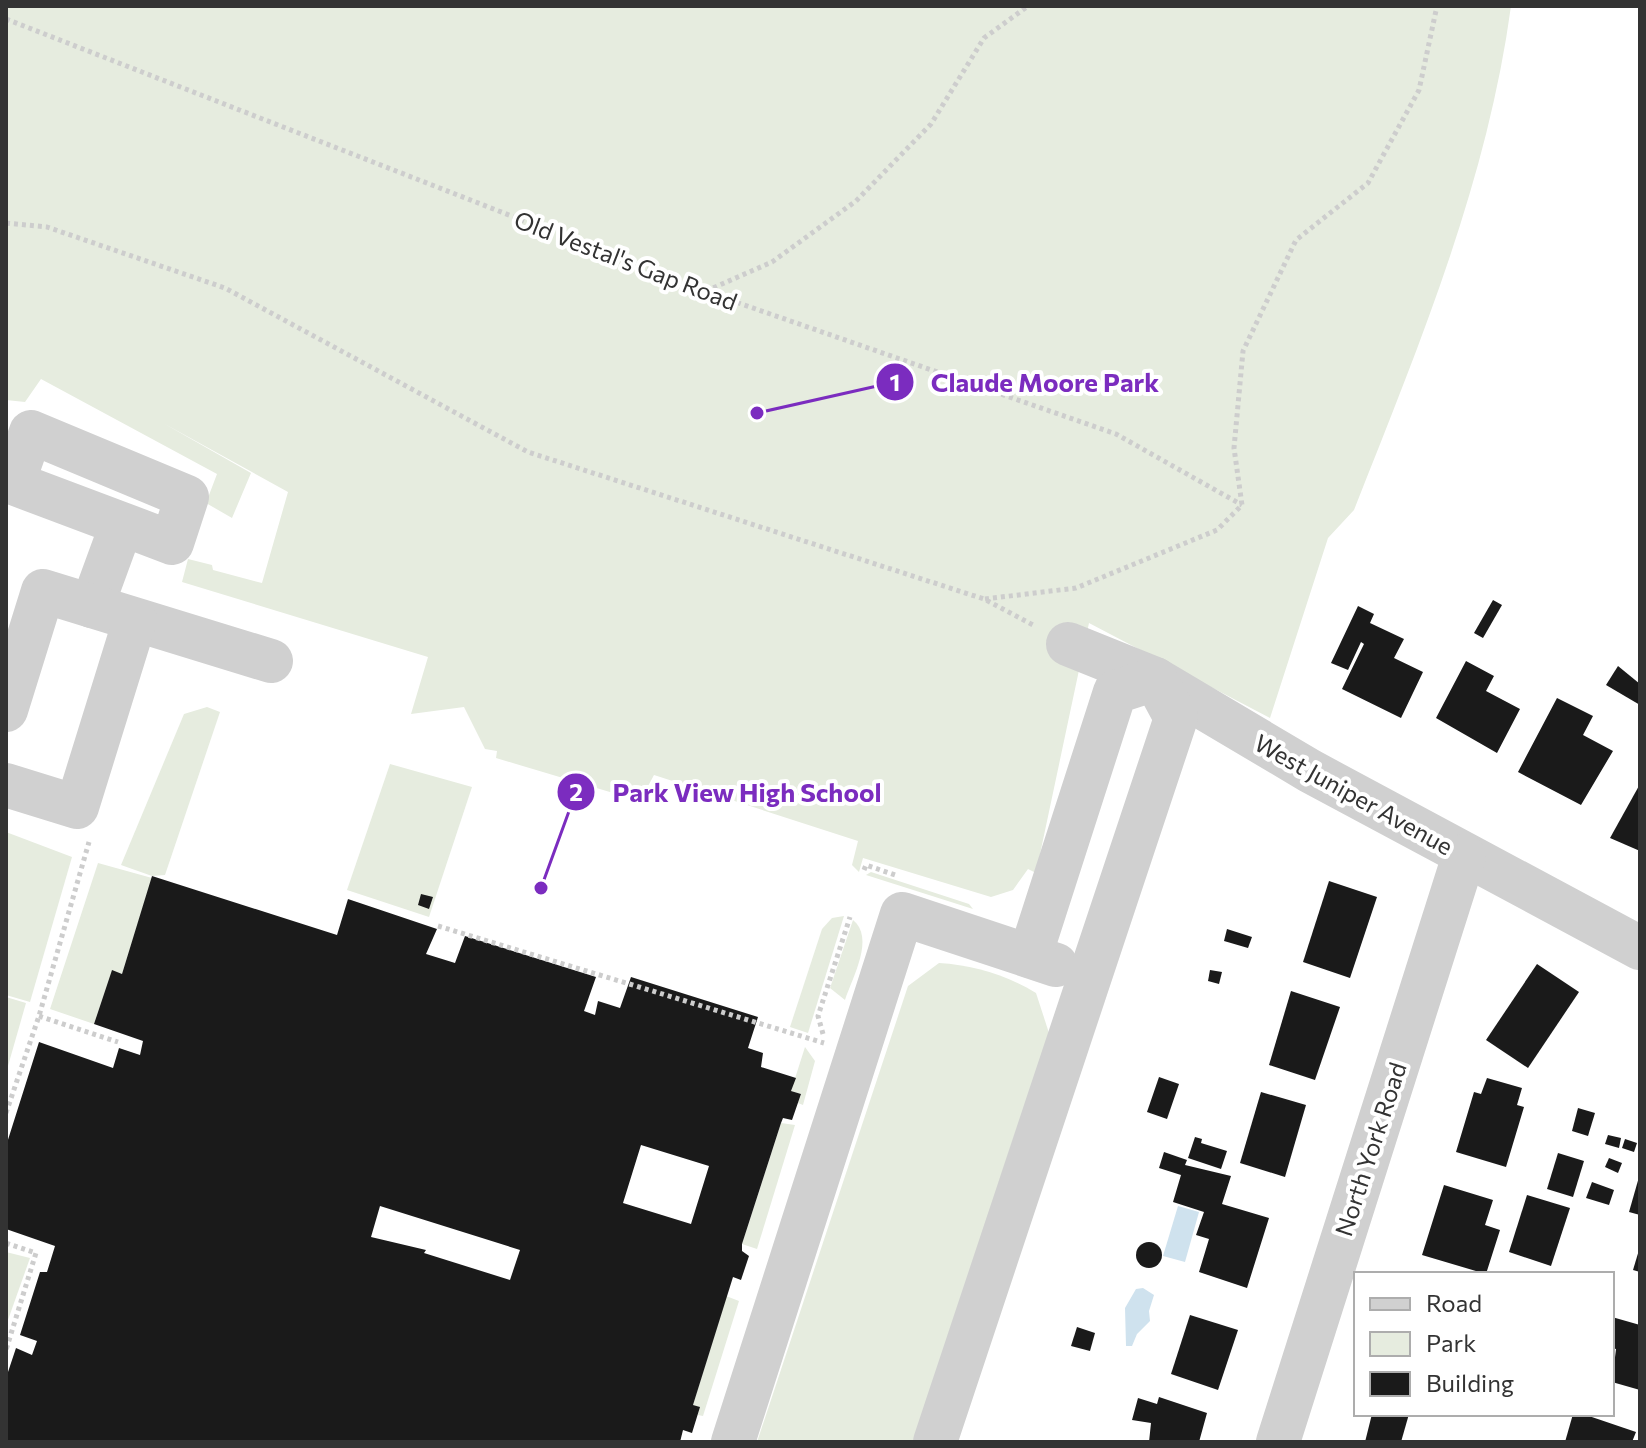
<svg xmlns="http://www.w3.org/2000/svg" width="1646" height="1448" font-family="Commissioner,sans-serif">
<rect width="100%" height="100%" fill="#fff"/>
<g fill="#e6ecdf">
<path d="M 6,6 L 1511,6 C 1487,183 1419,345 1354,510 L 1328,538 L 1270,718 L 1089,623 L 1036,873 L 1028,869 L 1013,890 L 991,897 L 863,858 L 859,872 L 852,865 L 858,841 L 654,775 L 640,801 L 496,758 L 497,751 L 485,749 L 464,707 L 411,714 L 428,657 L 182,582 L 188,559 L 212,565 L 213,570 L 262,583 L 288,492 L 163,423 L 251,473 L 232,518 L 206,503 L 217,474 L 41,379 L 25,402 L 6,400 Z"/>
<path d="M 207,707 L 220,712 L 165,875 L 152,876 L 121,865 L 184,714 Z"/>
<path d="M 390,764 L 472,787 L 429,917 L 347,890 Z"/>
<path d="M 6,832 L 72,857 L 30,1002 L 6,995 Z"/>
<path d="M 98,863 L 152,878 L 122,974 L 112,971 L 94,1024 L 50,1009 Z"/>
<path d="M 871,872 L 969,904 L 973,909 L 866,875 Z"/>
<path d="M 844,916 L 808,1033 L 790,1027 L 822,929 L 832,918 Z"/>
<path d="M 853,920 C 875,938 853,976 845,1000 L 830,988 Z"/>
<path d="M 939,963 C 973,965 1007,975 1036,993 L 1049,1033 L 919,1442 L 757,1442 L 908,986 Z"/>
<path d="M 6,997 L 26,1003 L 6,1073 Z"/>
<path d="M 805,1047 L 815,1061 L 803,1105 L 798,1103 L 801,1094 L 791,1091 Z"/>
<path d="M 781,1123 L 795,1125 L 757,1249 L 742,1244 Z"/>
<path d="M 6,1252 L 30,1258 L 8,1320 L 6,1319 Z"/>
<path d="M 726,1296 L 739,1301 L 703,1416 L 698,1415 L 699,1407 L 693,1405 Z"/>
</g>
<g fill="#cfe2ee">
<path d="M 1178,1206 L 1199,1212 L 1185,1262 L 1163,1256 Z"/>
<path d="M 1143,1288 L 1154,1295 L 1149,1311 L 1150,1321 L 1137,1334 L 1132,1346 L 1126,1346 L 1125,1308 L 1136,1289 Z"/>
</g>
<g fill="#1a1a1a" fill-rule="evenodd">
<path d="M 1493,600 L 1502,605 L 1483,638 L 1474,633 Z"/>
<path d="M 1358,606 L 1374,614 L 1370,623 L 1404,639 L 1394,658 L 1423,672 L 1401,718 L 1342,689 L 1364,644 L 1361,642 L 1348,670 L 1331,663 Z"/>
<path d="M 1466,661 L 1494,676 L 1486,691 L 1520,709 L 1497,753 L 1436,718 Z"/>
<path d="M 1618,666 L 1640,684 L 1640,705 L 1606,685 Z"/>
<path d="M 1557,698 L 1593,716 L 1583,735 L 1613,751 L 1581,805 L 1518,772 Z"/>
<path d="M 1640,784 L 1640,851 L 1610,838 Z"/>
<path d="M 152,876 L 337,935 L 348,899 L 437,929 L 426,954 L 455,963 L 465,936 L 596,977 L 584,1011 L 595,1015 L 598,1001 L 620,1008 L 631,977 L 758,1017 L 748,1048 L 763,1053 L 761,1067 L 796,1078 L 791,1091 L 801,1094 L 792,1120 L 783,1118 L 781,1123 L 742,1244 L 742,1251 L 749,1256 L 741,1280 L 733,1277 L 693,1405 L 700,1407 L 692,1433 L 683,1430 L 680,1442 L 6,1442 L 6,1378 L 16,1348 L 32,1355 L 37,1341 L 20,1335 L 40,1272 L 47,1272 L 55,1246 L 6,1229 L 6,1146 L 39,1042 L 113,1068 L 119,1048 L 140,1055 L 143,1041 L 94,1024 L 112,970 L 122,974 ZM 641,1145 L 709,1166 L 691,1224 L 623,1203 ZM 380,1206 L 520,1250 L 510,1280 L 424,1253 L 426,1250 L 371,1237 Z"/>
<path d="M 1329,881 L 1377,897 L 1350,978 L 1303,962 Z"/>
<path d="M 421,894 L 433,897 L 429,909 L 418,905 Z"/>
<path d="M 1227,929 L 1252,937 L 1248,948 L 1224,941 Z"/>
<path d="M 1537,964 L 1579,992 L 1528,1068 L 1486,1040 Z"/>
<path d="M 1210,970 L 1222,972 L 1219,984 L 1208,981 Z"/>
<path d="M 1291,991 L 1340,1007 L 1315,1080 L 1269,1065 Z"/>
<path d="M 1159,1077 L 1179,1084 L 1167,1119 L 1147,1112 Z"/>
<path d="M 1487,1078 L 1522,1088 L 1517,1105 L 1524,1107 L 1506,1167 L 1456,1152 L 1474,1092 L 1481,1094 Z"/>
<path d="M 1261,1092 L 1306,1105 L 1285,1177 L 1240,1163 Z"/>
<path d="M 1578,1108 L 1595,1113 L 1588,1136 L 1572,1131 Z"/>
<path d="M 1608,1135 L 1621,1138 L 1619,1148 L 1605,1144 Z"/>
<path d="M 1195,1137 L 1202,1139 L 1201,1143 L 1227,1151 L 1221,1169 L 1188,1158 Z"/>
<path d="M 1625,1139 L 1637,1143 L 1634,1152 L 1622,1148 Z"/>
<path d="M 1164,1152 L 1187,1160 L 1185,1165 L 1231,1176 L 1222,1204 L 1269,1218 L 1247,1288 L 1199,1272 L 1209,1239 L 1196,1235 L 1204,1212 L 1173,1202 L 1181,1175 L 1159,1168 Z"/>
<path d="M 1558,1153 L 1584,1161 L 1573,1197 L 1547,1189 Z"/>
<path d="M 1609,1158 L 1622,1163 L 1618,1173 L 1605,1167 Z"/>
<path d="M 1639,1177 L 1640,1177 L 1640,1215 L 1629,1212 Z"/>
<path d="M 1592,1182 L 1614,1190 L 1609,1205 L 1586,1198 Z"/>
<path d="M 1444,1185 L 1493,1200 L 1485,1225 L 1500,1230 L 1486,1274 L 1422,1255 Z"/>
<path d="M 1527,1195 L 1570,1208 L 1551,1266 L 1509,1252 Z"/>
<circle cx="1149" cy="1255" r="13"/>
<path d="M 1639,1250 L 1640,1250 L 1640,1272 L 1633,1270 Z"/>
<path d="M 1190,1315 L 1238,1330 L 1218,1390 L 1171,1374 Z"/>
<path d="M 1612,1317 L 1640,1325 L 1640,1390 L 1612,1382 L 1616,1349 L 1612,1348 Z"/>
<path d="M 1077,1327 L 1095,1333 L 1090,1351 L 1071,1346 Z"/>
<path d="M 1159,1397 L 1207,1413 L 1199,1442 L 1149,1442 L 1151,1423 L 1132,1420 L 1138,1398 L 1157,1404 Z"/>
<path d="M 1372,1414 L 1409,1414 L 1401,1442 L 1365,1442 Z"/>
<path d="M 1573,1414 L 1583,1414 L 1636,1432 L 1632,1442 L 1565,1442 Z"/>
</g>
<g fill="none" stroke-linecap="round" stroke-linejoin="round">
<g stroke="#cdcdcd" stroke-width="5" stroke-dasharray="4 4" stroke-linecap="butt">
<path d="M 6,19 L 704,291 L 1116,434 L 1242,505"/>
<path d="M 6,223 L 47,227 L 225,288 L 528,452 L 984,599 L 1035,626"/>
<path d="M 706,291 L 772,262 L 856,201 L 931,124 L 984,38 L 1028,6"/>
<path d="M 985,599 L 1076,588 L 1217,530 L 1242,505 L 1234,448 L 1243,351 L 1296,240 L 1368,183 L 1419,90 L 1437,6"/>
<path d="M 864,870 L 866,865 L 898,876"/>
<path d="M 438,926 L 824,1043"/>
<path d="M 39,1016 L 118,1042"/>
<path d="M 823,1034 L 818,1016 L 850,917"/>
<path d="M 6,1113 L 39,1016 L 89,842"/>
<path d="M 6,1243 L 36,1253 L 6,1350"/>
</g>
<g stroke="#d0d0d0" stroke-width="44">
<path d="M 92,606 L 122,524 L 13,483 L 31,432 L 187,497 L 172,543 L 122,524"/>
<path d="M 1068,644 L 1155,679 L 1310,771 L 1640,948"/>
<path d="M 6,710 L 43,591 L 271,661"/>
<path d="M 6,785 L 77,807 L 135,620"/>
<path d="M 733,1442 L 902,914 L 1056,965"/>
<path d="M 935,1442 L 1176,718 L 1155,679 L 1115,692 L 1030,956"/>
<path d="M 1278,1442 L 1464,856"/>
</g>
</g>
<g text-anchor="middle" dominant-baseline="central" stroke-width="8" stroke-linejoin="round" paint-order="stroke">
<g font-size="24" fill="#333" stroke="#fff">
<text transform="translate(626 260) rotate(21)">Old Vestal's Gap Road</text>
<text transform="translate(1354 794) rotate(29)">West Juniper Avenue</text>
<text transform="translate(1370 1149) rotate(-72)">North York Road</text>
</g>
</g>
<path fill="none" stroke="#7b2cbf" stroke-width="3" d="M757 413L895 382M541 888L576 792"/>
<g fill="#7b2cbf" stroke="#fff" stroke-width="3">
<circle cx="757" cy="413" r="8"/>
<circle cx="541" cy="888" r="8"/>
<circle cx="895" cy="382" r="20"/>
<circle cx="576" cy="792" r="20"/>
</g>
<g font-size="24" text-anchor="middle" font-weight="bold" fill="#fff">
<text x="895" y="391">1</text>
<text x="576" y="801">2</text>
</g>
<g font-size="26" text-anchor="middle" font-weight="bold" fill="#7b2cbf" stroke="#fff" stroke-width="8" stroke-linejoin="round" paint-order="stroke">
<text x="1045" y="392">Claude Moore Park</text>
<text x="747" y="802">Park View High School</text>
</g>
<rect width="1646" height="1448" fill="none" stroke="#333333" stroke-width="16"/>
<rect x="1354" y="1272" width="260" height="144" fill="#ffffff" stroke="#adadad" stroke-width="2"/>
<rect x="1370" y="1298" width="40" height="12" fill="#d0d0d0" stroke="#adadad" stroke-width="2"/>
<text x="1426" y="1312" font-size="24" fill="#333333">Road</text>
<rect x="1370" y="1332" width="40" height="24" fill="#e6ecdf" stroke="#adadad" stroke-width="2"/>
<text x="1426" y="1352" font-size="24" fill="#333333">Park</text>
<rect x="1370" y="1372" width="40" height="24" fill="#1a1a1a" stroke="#adadad" stroke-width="2"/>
<text x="1426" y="1392" font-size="24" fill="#333333">Building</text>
</svg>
